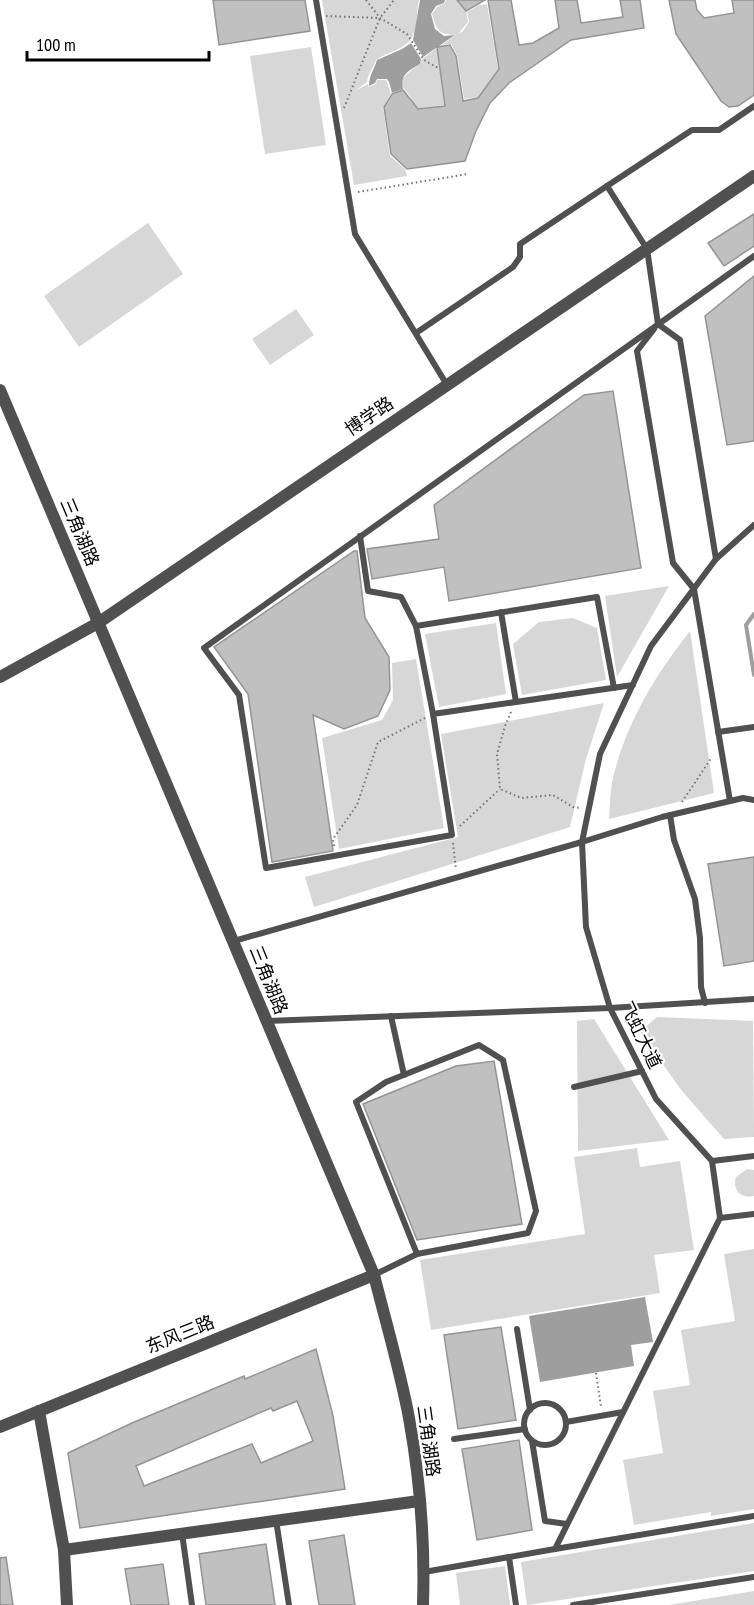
<svg xmlns="http://www.w3.org/2000/svg" width="754" height="1605" font-family="'PT Sans Narrow','Noto Sans SC',sans-serif">
<rect width="100%" height="100%" fill="#fff"/>
<g fill="#d7d7d7">
<path d="M 322,0 L 419,0 C 415,17 420,37 402,47 C 394,52 384,54 376,60 C 373,68 368,74 367,82 L 355,91 L 368,84 L 368,87 L 376,84 L 377,80 L 386,80 L 391,93 L 383,107 L 390,156 L 405,169 L 407,176 L 354,185 Z"/>
<path d="M 446,0 L 457,0 L 466,11 L 468,22 L 458,34 L 463,31 L 469,22 L 467,12 L 479,5 L 487,4 L 498,69 L 478,97 L 464,99 L 457,55 L 451,44 L 442,45 L 456,35 C 438,34 437,31 432,14 L 437,7 L 445,3 Z"/>
<path d="M 311,47 L 326,145 L 265,154 L 250,56 Z"/>
<path d="M 437,48 L 444,105 L 415,109 C 412,85 384,89 420,64 L 422,59 Z"/>
<path d="M 148,223 L 183,274 L 79,347 L 44,296 Z"/>
<path d="M 296,309 L 314,335 L 270,365 L 252,339 Z"/>
<path d="M 669,586 L 617,677 L 605,596 Z"/>
<path d="M 573,618 L 597,628 L 606,680 L 522,695 L 513,644 L 539,622 Z"/>
<path d="M 496,623 L 506,694 L 439,707 L 425,634 Z"/>
<path d="M 690,631 L 714,793 L 609,819 C 610,805 610,791 613,778 C 626,723 656,674 690,631 Z"/>
<path d="M 416,659 L 444,828 L 339,849 L 322,738 L 382,720 L 393,700 L 392,663 Z"/>
<path d="M 604,703 L 586,759 L 570,827 L 314,907 L 305,877 L 458,837 L 441,734 Z"/>
<path d="M 657,1017 L 753,1021 L 754,1137 L 724,1139 L 682,1091 L 640,1032 Z"/>
<path d="M 594,1019 L 669,1140 L 578,1151 L 577,1021 Z"/>
<path d="M 637,1148 L 640,1167 L 680,1161 L 694,1250 L 654,1255 L 660,1293 L 431,1330 L 420,1260 L 585,1234 L 574,1157 Z"/>
<path d="M 747,1169 L 754,1170 L 754,1196 C 741,1199 732,1190 736,1177 Z"/>
<path d="M 754,1249 L 754,1509 L 711,1516 L 711,1512 L 634,1525 L 623,1460 L 663,1453 L 653,1391 L 690,1385 L 681,1330 L 735,1321 L 724,1254 Z"/>
<path d="M 754,1523 L 754,1571 L 527,1605 L 521,1562 Z"/>
<path d="M 505,1566 L 510,1605 L 460,1605 L 456,1573 Z"/>
<path d="M 754,1591 L 754,1605 L 669,1605 Z"/>
</g>
<g fill="#9e9e9e">
<path d="M 420,0 L 445,0 L 444,3 L 436,6 L 431,14 L 435,29 L 444,36 L 455,35 L 423,57 L 413,40 Z"/>
<path d="M 411,43 L 421,59 L 420,64 C 408,71 400,75 403,89 L 392,93 L 389,82 L 387,79 L 377,79 L 375,83 L 369,86 C 369,75 374,70 377,60 L 402,49 Z"/>
<path d="M 645,1297 L 653,1342 L 631,1345 L 634,1366 L 540,1382 L 529,1316 Z"/>
</g>
<g fill="none" stroke-linecap="round" stroke-linejoin="round">
<path stroke="#9e9e9e" stroke-width="4" d="M 754,614 L 746,625 L 754,675"/>
</g>
<g fill="#c0c0c0" stroke="#949494" stroke-width="1.5" fill-rule="evenodd">
<path d="M 213,0 L 305,0 L 310,31 L 219,45 Z"/>
<path d="M 457,0 L 485,0 L 466,11 Z"/>
<path d="M 488,0 L 511,0 L 519,45 L 533,43 L 559,28 L 555,0 L 577,0 L 581,23 L 623,17 L 620,0 L 640,0 L 644,28 L 571,40 L 509,83 L 490,103 L 476,131 L 465,161 L 407,169 L 391,154 L 384,107 L 392,94 L 403,90 L 418,109 L 445,106 L 437,47 L 450,45 L 456,56 L 463,101 L 478,98 L 499,69 Z"/>
<path d="M 669,0 L 695,0 L 697,10 L 704,18 L 734,13 L 732,0 L 754,0 L 754,95 L 738,106 L 729,107 L 721,101 L 676,34 Z"/>
<path d="M 754,214 L 754,246 L 724,266 L 708,243 Z"/>
<path d="M 754,276 L 754,441 L 727,445 L 705,316 Z"/>
<path d="M 613,391 L 641,568 L 449,601 L 444,567 L 372,579 L 367,549 L 439,539 L 434,505 L 584,395 Z"/>
<path d="M 354,551 L 357,551 L 365,618 L 389,657 L 390,690 L 378,716 L 344,729 L 313,715 L 333,851 L 272,862 L 248,694 L 214,647 Z"/>
<path d="M 754,857 L 754,961 L 724,966 L 708,864 Z"/>
<path d="M 494,1061 L 522,1224 L 417,1240 L 363,1104 L 456,1066 Z"/>
<path d="M 501,1327 L 516,1420 L 458,1429 L 444,1335 Z"/>
<path d="M 316,1349 L 333,1416 L 345,1489 L 80,1528 L 68,1453 L 132,1423 L 244,1376 L 245,1379 ZM 297,1401 L 313,1441 L 261,1463 L 252,1444 L 144,1486 L 136,1466 L 271,1408 L 273,1411 Z"/>
<path d="M 519,1440 L 532,1530 L 477,1540 L 462,1449 Z"/>
<path d="M 344,1535 L 355,1605 L 319,1605 L 309,1541 Z"/>
<path d="M 266,1544 L 275,1605 L 206,1605 L 199,1554 Z"/>
<path d="M 6,1557 L 13,1605 L 0,1605 L 0,1558 Z"/>
<path d="M 163,1564 L 169,1605 L 131,1605 L 125,1569 Z"/>
</g>
<g fill="none" stroke-linecap="round" stroke-linejoin="round">
<g stroke="#727272" stroke-width="2" stroke-dasharray="1.5 3" stroke-linecap="butt">
<path d="M 366,0 L 380,18 L 407,34 L 424,60 L 440,69"/>
<path d="M 326,16 L 380,18"/>
<path d="M 344,108 L 380,18 L 394,0"/>
<path d="M 358,192 L 468,174"/>
<path d="M 511,712 L 505,726 L 497,754 L 500,789 L 521,798 L 553,795 L 573,807 L 580,808"/>
<path d="M 682,802 L 712,757"/>
<path d="M 460,826 L 500,789"/>
<path d="M 453,843 L 456,870"/>
<path d="M 334,846 L 333,839 L 357,805 L 378,742 L 425,718"/>
<path d="M 596,1373 L 601,1407"/>
</g>
<g stroke="#505050" stroke-width="6">
<path d="M 316,0 L 355,234 L 447,385"/>
<path d="M 607,186 L 692,130 L 719,130 L 754,106"/>
<path d="M 654,329 L 637,351 L 673,563 L 694,589 L 730,801"/>
<path d="M 416,333 L 513,267 L 520,257 L 520,244 L 607,186 L 647,249 L 658,324 L 680,340 L 716,559"/>
<path d="M 360,536 L 368,591 L 401,597 L 416,626"/>
<path d="M 501,612 L 516,702"/>
<path d="M 633,685 L 433,714 L 452,835 L 266,868 L 239,695 L 204,648 L 754,256"/>
<path d="M 433,714 L 416,626 L 597,597 L 614,688"/>
<path d="M 718,732 L 754,727"/>
<path d="M 670,815 L 674,840 L 695,899 L 700,938 L 701,987 L 705,1003"/>
<path d="M 234,941 L 582,842 L 662,817 L 743,798 L 754,800"/>
<path d="M 391,1016 L 404,1075"/>
<path d="M 267,1021 L 610,1008 L 754,999"/>
<path d="M 574,1087 L 642,1071"/>
<path d="M 712,1161 L 754,1156"/>
<path d="M 720,1218 L 754,1214"/>
<path d="M 374,1275 L 417,1254 L 528,1233 L 536,1211 L 503,1060 L 479,1045 L 386,1082 L 356,1102 L 417,1254"/>
<path d="M 517,1329 L 530,1410"/>
<circle cx="545" cy="1424" r="21"/>
<path d="M 566,1422 L 623,1412"/>
<path d="M 454,1439 L 525,1429"/>
<path d="M 532,1441 L 545,1521 L 567,1524"/>
<path d="M 276,1520 L 289,1605"/>
<path d="M 182,1533 L 192,1605"/>
<path d="M 555,1549 L 720,1218 L 712,1161 L 656,1099 L 610,1008 L 586,927 L 582,842 L 600,754 L 651,646 L 716,559 L 754,525"/>
<path d="M 509,1557 L 516,1605"/>
<path d="M 424,1572 L 555,1549 L 754,1516"/>
<path d="M 573,1605 L 754,1577"/>
</g>
<path stroke="#505050" stroke-width="12" d="M 0,1427 L 374,1275"/>
<g stroke="#505050" stroke-width="12">
<path d="M 0,390 L 374,1275 C 386,1323 400,1370 409,1418 C 420,1479 425,1543 423,1605"/>
<path d="M 0,677 L 98,623 L 754,176"/>
<path d="M 39,1411 L 64,1550 L 67,1605"/>
<path d="M 64,1550 L 419,1501"/>
</g>
</g>
<g text-anchor="middle" dominant-baseline="central" stroke-width="4.5" stroke-linejoin="round" paint-order="stroke">
<g font-size="18" fill="#000" stroke="#fff">
<text transform="translate(369 416) rotate(-34)">博学路</text>
<text transform="translate(80 532) rotate(67)">三角湖路</text>
<text transform="translate(269 980) rotate(68)">三角湖路</text>
<text transform="translate(641 1035) rotate(64)">飞虹大道</text>
<text transform="translate(180 1334) rotate(-22)">东风三路</text>
<text transform="translate(429 1441) rotate(82)">三角湖路</text>
</g>
</g>
<path d="M27 51v9h182v-9" fill="none" stroke="#000000" stroke-width="3"/>
<text x="36" y="51" font-size="18" fill="#000000" stroke="#ffffff" stroke-width="4.5" paint-order="stroke">100 m</text>
</svg>
